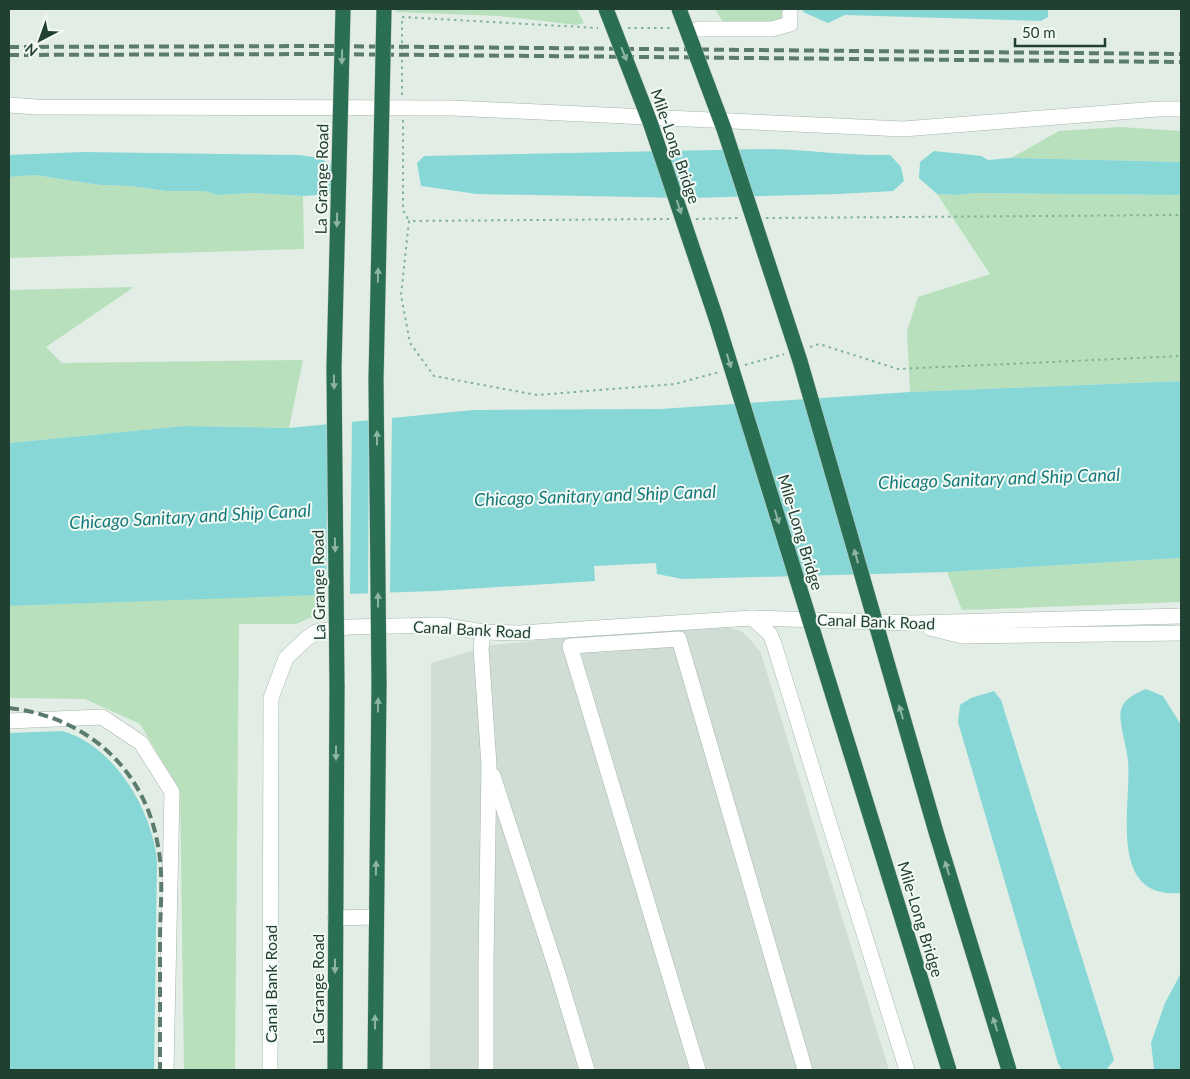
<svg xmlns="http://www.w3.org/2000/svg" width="1190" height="1079" font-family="Lato,sans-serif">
<rect width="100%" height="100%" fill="#e2ede6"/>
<path fill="#d0ddd5" d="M 726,627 L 741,631 L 751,640 L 761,653 L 889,1070 L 430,1070 L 431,663 L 492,645 L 601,634 Z"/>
<g fill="#b9e0bd">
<path d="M 396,9 L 577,9 L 584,23 L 577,25 L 499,16 L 396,12 Z"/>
<path d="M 715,9 L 785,9 L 787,17 L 769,26 L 723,22 Z"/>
<path d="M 1120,127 L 1181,131 L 1181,162 L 1011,158 L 1059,131 Z"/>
<path d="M 35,175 L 100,185 L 131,186 L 166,191 L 204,191 L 218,195 L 252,193 L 303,196 L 304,249 L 9,258 L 9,177 Z"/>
<path d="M 975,193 L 1181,195 L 1181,381 L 910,392 L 907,331 L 918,297 L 990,274 L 937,194 L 957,195 Z"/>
<path d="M 134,287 L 46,347 L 62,363 L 303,360 L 289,428 L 184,426 L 9,443 L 9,290 Z"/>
<path d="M 1181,558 L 1181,602 L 962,610 L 947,572 Z"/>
<path d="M 315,594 L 315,616 L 296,624 L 239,624 L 235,1070 L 184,1070 L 180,791 L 140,724 L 85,699 L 9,698 L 9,606 Z"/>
</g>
<g fill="#86d7d5">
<path d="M 803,9 L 1048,9 L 1048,17 L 1041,21 L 845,15 L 828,23 L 803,12 Z"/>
<path d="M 770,149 C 810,150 850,156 890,155 L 901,167 L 904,181 L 893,191 L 839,194 L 688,198 L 477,194 L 421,186 L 417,163 L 424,156 Z"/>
<path d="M 934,151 L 981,156 L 988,160 L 1011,158 L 1181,162 L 1181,195 L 975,193 L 957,195 L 937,194 L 919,178 L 920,162 Z"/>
<path d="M 83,152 L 299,155 L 320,158 L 345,173 L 330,194 L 303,196 L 252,193 L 218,195 L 204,191 L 166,191 L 131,186 L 100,185 L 35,175 L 9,177 L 9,155 Z"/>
<path d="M 1181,381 L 1181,558 L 947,572 L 683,579 L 657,574 L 656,563 L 594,566 L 595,581 L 435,591 L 9,606 L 9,443 L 184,426 L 289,428 L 474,410 L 660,409 L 910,392 Z"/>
<path d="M 1146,689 L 1163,696 L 1181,725 L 1181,893 C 1106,900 1132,805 1128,760 C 1127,748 1118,720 1121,710 C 1124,698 1135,694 1146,689 Z"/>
<path d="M 994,691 L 1001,700 L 1114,1060 L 1106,1070 L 1062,1070 L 1058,1063 L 958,722 L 960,705 L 971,698 Z"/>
<path d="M 62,731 C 114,745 152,810 157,861 L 154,1070 L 9,1070 L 9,733 Z"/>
<path d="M 1181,973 L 1181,1070 L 1156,1070 L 1154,1069 L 1151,1043 L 1165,1003 Z"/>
</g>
<g fill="#e2ede6">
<path d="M 392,415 L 390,595 L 368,595 L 369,418 Z"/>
<path d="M 352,420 L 350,596 L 326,596 L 328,422 Z"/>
</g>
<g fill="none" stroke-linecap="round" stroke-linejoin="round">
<defs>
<g id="minor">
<path d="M 698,29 L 772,29 L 790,24 L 790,9"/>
<path d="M 9,105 L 36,107 L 453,108 L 903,129 L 1158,109 L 1181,109"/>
<path d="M 752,618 L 770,634 L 774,644 L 827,816 L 907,1070"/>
<path d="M 930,628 L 962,636 L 1181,633"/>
<path d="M 483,632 L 481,648 L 489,765 L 486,962 L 486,1070"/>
<path d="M 9,721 L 102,717 L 141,743 L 172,792 L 166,1070"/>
<path d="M 493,776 L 558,974 L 587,1070"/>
<path d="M 335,918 L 375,917"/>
<path d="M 270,1070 L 271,698 L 286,658 L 306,639 L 316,632 L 349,627 L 441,625 L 483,632 L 520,633 L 752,618 L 912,623 L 1181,616"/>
<path d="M 698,1070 L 570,646 L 679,639 L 805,1070"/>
</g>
<g id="highway">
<path d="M 335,1070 L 337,687"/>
<path d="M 375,1070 L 379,684"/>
</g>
</defs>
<use href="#minor" stroke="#a4b6ac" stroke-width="16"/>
<use href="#highway" stroke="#c1cac6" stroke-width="16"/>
<g stroke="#80b39a" stroke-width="2" stroke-dasharray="2.5 4" stroke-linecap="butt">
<path d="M 628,28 L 671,28"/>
<path d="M 402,95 L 402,17 L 598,28"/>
<path d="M 403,120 L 403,210 L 409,221"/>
<path d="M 766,218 L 1181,215"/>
<path d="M 669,219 L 409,221 L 401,295 L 410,343 L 434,376 L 537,395 L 675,384 L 719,372"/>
<path d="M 696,219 L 739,218"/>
<path d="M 810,347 L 819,344 L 898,369 L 1181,356"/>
<path d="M 745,365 L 784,354"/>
</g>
<use href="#minor" stroke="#fff" stroke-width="15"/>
<use href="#highway" stroke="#2a6f54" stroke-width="15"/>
<g stroke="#5b7b6d" stroke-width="4" stroke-dasharray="10 5" stroke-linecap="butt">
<path d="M 9,47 L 323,46 L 1181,54"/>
<path d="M 9,55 L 323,54 L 1181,62"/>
<path d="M 9,708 C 87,717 145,769 158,846 C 164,877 160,910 160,941 C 160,984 160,1027 160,1070"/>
</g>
<defs>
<g id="highway-bridge">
<path d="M 606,9 L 650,122 L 716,318 L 949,1070"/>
<path d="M 679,9 L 724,129 L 800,361 L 936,832 L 1009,1070"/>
<path d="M 379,684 L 376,380 L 384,9"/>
<path d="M 337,687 L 334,368 L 343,9"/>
</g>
</defs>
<use href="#highway-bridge" stroke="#c1cac6" stroke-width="16" stroke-linecap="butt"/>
<use href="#highway-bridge" stroke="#2a6f54" stroke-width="15"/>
</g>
<defs><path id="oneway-solid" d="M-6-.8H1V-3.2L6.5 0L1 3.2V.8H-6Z" transform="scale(1.25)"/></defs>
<g fill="#8eb4a4">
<use href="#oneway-solid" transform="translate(624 54) rotate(68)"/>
<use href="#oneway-solid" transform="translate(342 57) rotate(91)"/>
<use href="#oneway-solid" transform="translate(679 207) rotate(72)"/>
<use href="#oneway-solid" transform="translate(337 220) rotate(91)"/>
<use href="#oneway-solid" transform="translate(378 275) rotate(-89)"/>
<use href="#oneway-solid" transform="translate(729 361) rotate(73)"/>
<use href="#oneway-solid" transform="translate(334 382) rotate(89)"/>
<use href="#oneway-solid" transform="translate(377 438) rotate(-90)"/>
<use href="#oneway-solid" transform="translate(777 517) rotate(73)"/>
<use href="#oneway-solid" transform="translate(335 545) rotate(89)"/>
<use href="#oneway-solid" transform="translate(856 556) rotate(-106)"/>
<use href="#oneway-solid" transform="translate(378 600) rotate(-90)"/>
<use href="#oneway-solid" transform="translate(378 705) rotate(-89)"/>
<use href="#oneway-solid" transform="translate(901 712) rotate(-106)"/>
<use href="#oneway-solid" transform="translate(336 753) rotate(90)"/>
<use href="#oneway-solid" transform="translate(376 868) rotate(-89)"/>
<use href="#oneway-solid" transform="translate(947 868) rotate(-107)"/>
<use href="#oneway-solid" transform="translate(335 966) rotate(90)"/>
<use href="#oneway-solid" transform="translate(375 1022) rotate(-90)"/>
<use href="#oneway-solid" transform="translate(995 1024) rotate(-107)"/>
</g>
<g text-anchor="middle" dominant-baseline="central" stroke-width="4" stroke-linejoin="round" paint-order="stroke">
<g font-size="16" fill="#204032" stroke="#f3f9f5">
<text transform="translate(676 146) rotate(71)">Mile-Long Bridge</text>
<text transform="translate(321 179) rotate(-89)">La Grange Road</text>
<text transform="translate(801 532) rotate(73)">Mile-Long Bridge</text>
<text transform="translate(318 585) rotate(-91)">La Grange Road</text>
<text transform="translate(876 621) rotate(2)">Canal Bank Road</text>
<text transform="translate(472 629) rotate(3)">Canal Bank Road</text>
<text transform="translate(921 919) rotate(73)">Mile-Long Bridge</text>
<text transform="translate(270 984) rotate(-90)">Canal Bank Road</text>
<text transform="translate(317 989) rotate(-90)">La Grange Road</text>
</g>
<g font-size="18" font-style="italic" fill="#157b7a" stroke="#f3f9f5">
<text transform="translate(999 478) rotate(-2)">Chicago Sanitary and Ship Canal</text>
<text transform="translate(595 495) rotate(-2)">Chicago Sanitary and Ship Canal</text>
<text transform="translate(190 516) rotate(-3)">Chicago Sanitary and Ship Canal</text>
</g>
</g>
<rect width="1190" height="1079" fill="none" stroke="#204032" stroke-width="20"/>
<g transform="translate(40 40) rotate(221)" stroke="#f3f9f5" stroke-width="4" paint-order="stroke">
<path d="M0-4L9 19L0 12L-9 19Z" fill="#204032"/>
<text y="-8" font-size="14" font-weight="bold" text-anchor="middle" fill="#204032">N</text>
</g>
<path d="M1015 38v8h90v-8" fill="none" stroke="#204032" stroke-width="2.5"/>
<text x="1022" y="38" font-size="15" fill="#204032" stroke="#f3f9f5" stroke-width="4" paint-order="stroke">50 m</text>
</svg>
